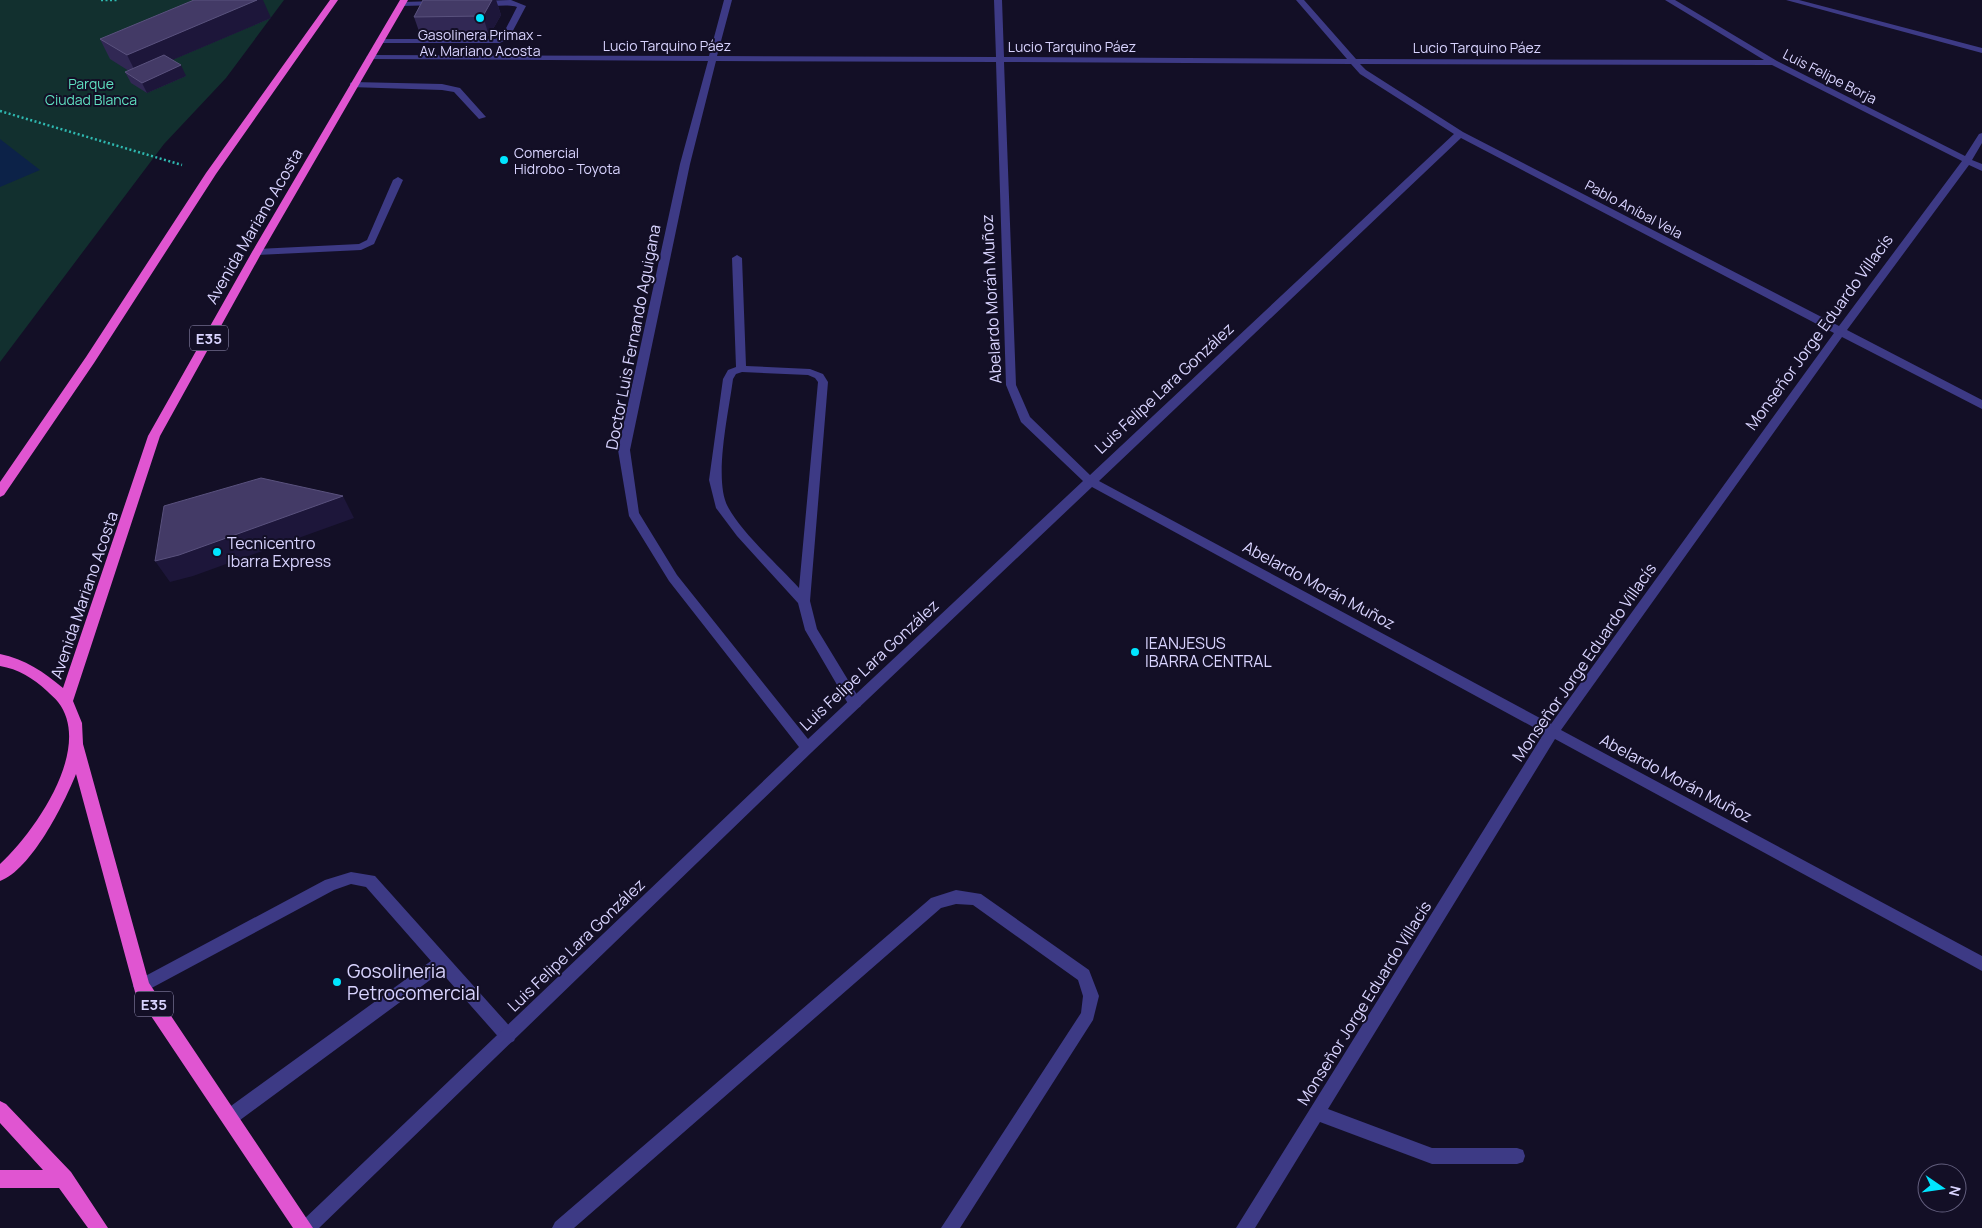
<svg xmlns="http://www.w3.org/2000/svg" width="1982" height="1228" font-family="Manrope,sans-serif">
<rect width="100%" height="100%" fill="#130f26"/>
<path fill="#12302f" d="M 0,0 L 284,0 L 226,78 L 164,144 L 0,362 Z"/>
<path fill="#0c2248" d="M 0,139 L 40,170 L 0,187 Z"/>
<g fill="none" stroke-linecap="round" stroke-linejoin="round">
<g stroke="#2fb8b0" stroke-width="2.5" stroke-dasharray="2 2.5" stroke-linecap="butt">
<path d="M 101,0 L 119,0"/>
<path d="M 0,111 L 182,165"/>
</g>
<g fill="#3d3a85" fill-rule="evenodd">
<path d="M 511,0 L 526,6 L 508,40 L 499,43 L 380,43 L 376,41 L 380,39 L 495,39 L 502,36 L 517,7 C 505,3 488,9 478,3 L 482,1 Z"/>
<path d="M 437,1 L 440,1 L 440,5 L 402,6 L 398,4 L 402,2 Z"/>
<path d="M 353,82 L 442,84 L 460,88 L 486,117 L 479,119 L 454,92 L 442,90 L 350,87 L 350,83 Z"/>
<path d="M 398,177 L 403,180 L 374,244 L 361,250 L 257,255 L 252,252 L 257,249 L 359,244 L 367,240 L 393,180 Z"/>
<path d="M 737,255 L 742,258 L 746,366 L 810,369 L 823,374 L 828,382 L 810,601 L 817,629 L 862,703 L 860,707 L 855,708 L 850,707 L 805,630 L 798,603 L 737,536 L 716,508 L 709,480 L 723,379 L 728,370 L 736,367 L 732,258 ZM 742,372 L 808,375 L 815,378 L 818,382 L 799,588 C 779,566 741,532 728,507 C 713,480 729,411 733,379 L 736,374 Z"/>
<path d="M 351,872 L 375,876 L 514,1031 L 516,1036 L 514,1041 L 508,1044 L 502,1041 L 441,972 L 236,1123 L 230,1125 L 224,1123 L 222,1117 L 224,1111 L 431,961 L 366,887 L 351,884 L 334,890 L 146,991 L 141,993 L 136,991 L 133,986 L 136,981 L 325,880 Z"/>
<path d="M 956,890 L 981,894 L 1089,970 L 1099,996 L 1093,1020 L 960,1228 L 941,1228 L 1081,1013 L 1083,996 L 1078,980 L 973,905 L 956,904 L 941,908 L 574,1228 L 552,1228 L 555,1222 L 931,898 Z"/>
</g>
<g fill="#3d3a85" fill-rule="evenodd">
<path d="M 724,0 L 732,0 L 717,56 L 996,57 L 994,0 L 1002,0 L 1004,57 L 1347,59 L 1296,0 L 1304,0 L 1356,59 L 1764,60 L 1665,0 L 1675,0 L 1777,61 L 1965,156 L 1979,134 L 1982,133 L 1982,143 L 1972,160 L 1982,164 L 1982,171 L 1969,165 L 1847,330 L 1982,400 L 1982,409 L 1842,337 L 1561,730 L 1982,956 L 1982,971 L 1555,739 L 1328,1109 L 1432,1148 L 1517,1148 L 1523,1150 L 1525,1156 L 1523,1162 L 1517,1164 L 1432,1164 L 1320,1122 L 1255,1228 L 1236,1228 L 1544,733 L 1092,487 L 812,752 L 319,1228 L 298,1228 L 301,1222 L 799,747 L 669,581 L 629,516 L 618,450 L 680,164 L 708,61 L 370,59 L 366,57 L 370,55 L 709,56 ZM 716,61 L 996,62 L 1006,385 L 1021,422 L 1083,481 L 808,739 L 677,575 L 639,513 L 630,450 L 690,164 ZM 1004,62 L 1351,64 L 1360,74 L 1454,134 L 1090,475 L 1030,417 L 1016,385 ZM 1360,64 L 1772,65 L 1962,161 L 1839,326 L 1463,132 L 1366,70 ZM 1461,138 L 1834,333 L 1551,724 L 1099,481 Z"/>
<path d="M 1786,0 L 1799,0 L 1982,48 L 1982,53 Z"/>
</g>
<g fill="#e055d1" fill-rule="evenodd">
<path d="M 330,0 L 338,0 L 216,174 L 94,363 L 4,495 L 0,497 L 0,482 L 86,357 L 206,173 Z"/>
<path d="M 400,0 L 408,0 L 262,252 L 160,436 L 73,701 L 82,723 L 83,744 L 149,983 L 313,1228 L 293,1228 L 135,992 L 76,774 C 64,804 31,870 0,881 L 0,864 C 34,833 94,748 58,702 C 55,698 50,694 47,691 C 33,678 18,669 0,666 L 0,654 C 25,659 44,672 63,688 L 148,436 L 252,252 Z"/>
<path d="M 0,1101 L 6,1104 L 71,1172 L 108,1228 L 88,1228 L 59,1188 L 0,1188 L 0,1170 L 43,1170 L 0,1123 Z"/>
</g>
</g>
<g fill="#312854">
<path d="M 423,0 L 496,0 L 501,15 L 489,36 L 421,37 L 414,17 Z"/>
<path d="M 271,18 L 172,60 L 186,76 L 147,93 L 131,83 L 125,72 L 129,71 L 110,59 L 100,39 Z"/>
</g>
<g fill="#1d163a">
<path d="M 257,0 L 263,0 L 271,18 L 137,75 L 127,55 Z"/>
<path d="M 492,0 L 496,0 L 501,15 L 489,36 L 483,16 Z"/>
<path d="M 181,65 L 186,76 L 147,93 L 142,83 Z"/>
<path d="M 343,496 L 354,518 L 193,576 L 170,582 L 155,561 Z"/>
</g>
<g fill="#433a66" stroke="#5a527e">
<path d="M 194,0 L 257,0 L 127,55 L 100,39 Z"/>
<path d="M 423,0 L 492,0 L 483,16 L 414,17 Z"/>
<path d="M 164,55 L 181,65 L 142,83 L 125,72 Z"/>
<path d="M 261,478 L 343,496 L 179,555 L 155,561 L 164,506 Z"/>
</g>
<g fill="#00e5ff" stroke="#130f26" stroke-width="2">
<circle cx="480" cy="18" r="5"/>
<circle cx="504" cy="160" r="5"/>
<circle cx="217" cy="552" r="5"/>
<circle cx="1135" cy="652" r="5"/>
<circle cx="337" cy="982" r="5"/>
</g>
<g text-anchor="middle" dominant-baseline="central" stroke-width="4" stroke-linejoin="round" paint-order="stroke">
<g font-size="14" fill="#d9d4ff" stroke="#130f26">
<text x="480" y="34">Gasolinera Primax -<tspan x="480" dy="16">Av. Mariano Acosta</tspan></text>
<text x="514" y="152" text-anchor="start">Comercial<tspan x="514" dy="16">Hidrobo - Toyota</tspan></text>
</g>
<g font-size="14" fill="#d9d4ff" stroke="#130f26">
<text x="667" y="45">Lucio Tarquino Páez</text>
<text x="1072" y="46">Lucio Tarquino Páez</text>
<text x="1477" y="47">Lucio Tarquino Páez</text>
<text transform="translate(1830 76) rotate(27)">Luis Felipe Borja</text>
<text transform="translate(1634 209) rotate(28)">Pablo Aníbal Vela</text>
</g>
<g font-size="14" fill="#5fe0c0" stroke="#130f26">
<text x="91" y="83">Parque<tspan x="91" dy="16">Ciudad Blanca</tspan></text>
</g>
<g fill="#130f26" stroke="#9e99be" stroke-width="1">
<rect x="190" y="325.5" width="38" height="25" rx="4"/>
<rect x="135" y="991.5" width="38" height="25" rx="4"/>
</g>
<g font-size="15" font-weight="bold" fill="#d9d4ff">
<text x="209" y="338">E35</text>
<text x="154" y="1004">E35</text>
</g>
<g font-size="16" fill="#d9d4ff" stroke="#130f26">
<text transform="translate(254 226) rotate(-60)">Avenida Mariano Acosta</text>
<text transform="translate(991 299) rotate(-93)">Abelardo Morán Muñoz</text>
<text transform="translate(1819 332) rotate(-54)">Monseñor Jorge Eduardo Villacís</text>
<text transform="translate(633 337) rotate(-79)">Doctor Luis Fernando Aguigana</text>
<text transform="translate(1164 388) rotate(-43)">Luis Felipe Lara González</text>
<text transform="translate(1319 585) rotate(28)">Abelardo Morán Muñoz</text>
<text transform="translate(84 595) rotate(-71)">Avenida Mariano Acosta</text>
<text transform="translate(1584 662) rotate(-55)">Monseñor Jorge Eduardo Villacís</text>
<text transform="translate(869 665) rotate(-43)">Luis Felipe Lara González</text>
<text transform="translate(1676 778) rotate(28)">Abelardo Morán Muñoz</text>
<text transform="translate(576 945) rotate(-44)">Luis Felipe Lara González</text>
<text transform="translate(1364 1003) rotate(-58)">Monseñor Jorge Eduardo Villacís</text>
</g>
<g font-size="16" fill="#d9d4ff" stroke="#130f26" text-anchor="start">
<text x="227" y="543">Tecnicentro<tspan x="227" dy="18">Ibarra Express</tspan></text>
<text x="1145" y="643">IEANJESUS<tspan x="1145" dy="18">IBARRA CENTRAL</tspan></text>
</g>
<g font-size="19" fill="#d9d4ff" stroke="#130f26" text-anchor="start">
<text x="347" y="971">Gosolineria<tspan x="347" dy="22">Petrocomercial</tspan></text>
</g>
</g>
<g transform="translate(1942 1188) rotate(103)"><circle r="24" fill="#130f26" stroke="#625e7d"/>
<path d="M0-4L9 19L0 12L-9 19Z" fill="#00e5ff"/>
<text y="-8" font-size="14" font-weight="bold" text-anchor="middle" fill="#d9d4ff">N</text>
</g>
</svg>
